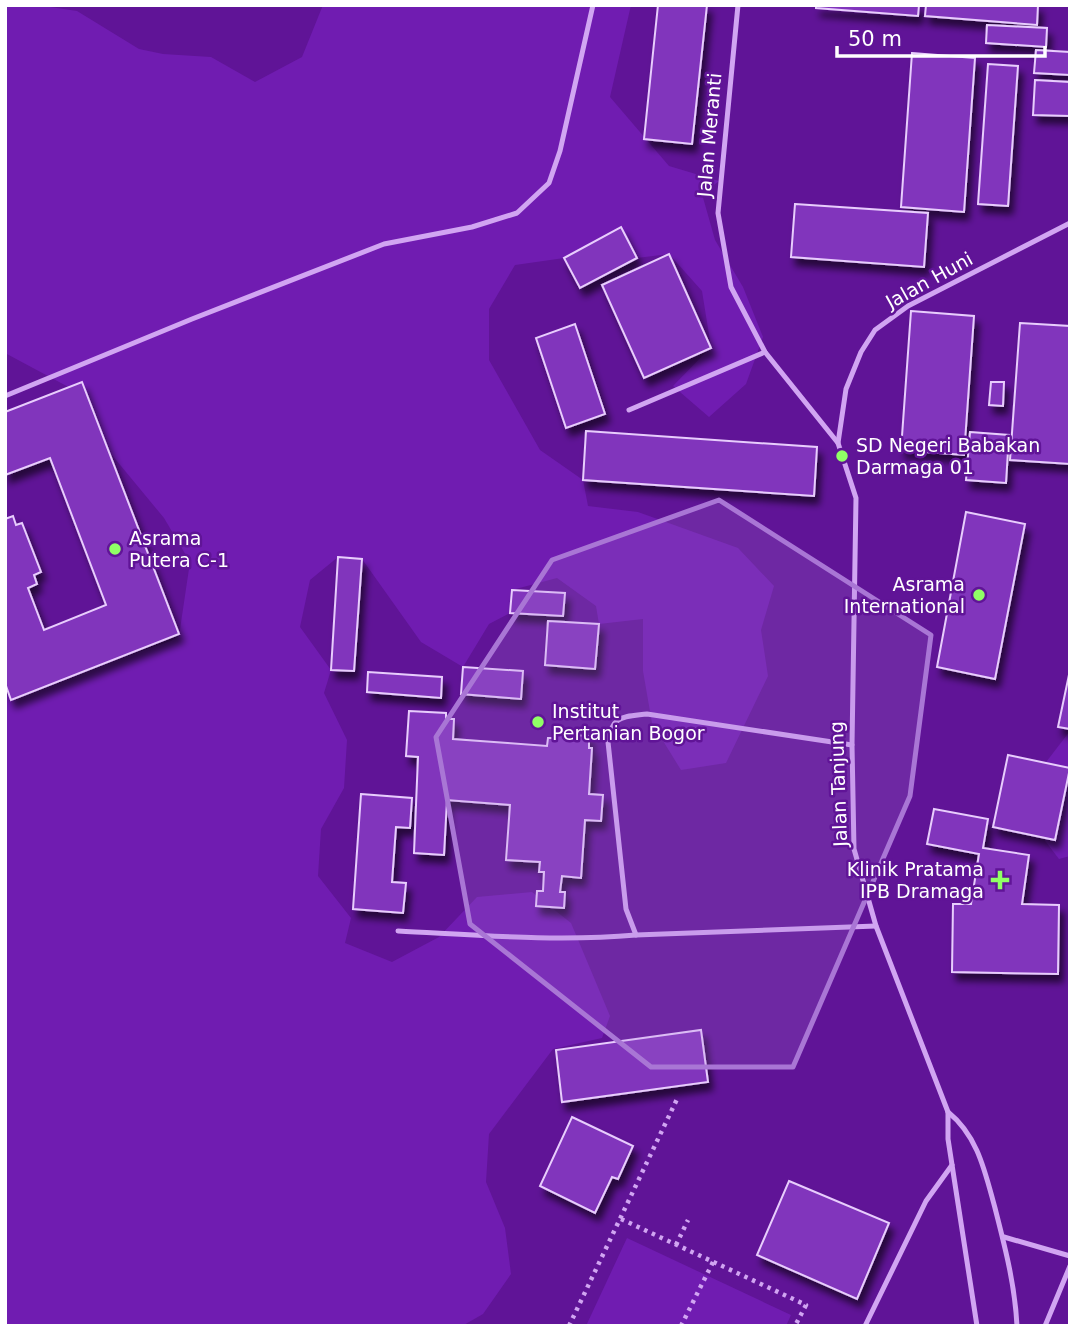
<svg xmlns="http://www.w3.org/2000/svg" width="1075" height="1331" font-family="'DejaVu Sans',sans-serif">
<defs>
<filter id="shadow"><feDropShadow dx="4.5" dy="8" stdDeviation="3.5" flood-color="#0009"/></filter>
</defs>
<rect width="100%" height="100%" fill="#601497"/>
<g fill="#701cb1">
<path d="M 5,5 L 37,5 L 77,11 L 139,49 L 163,54 L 211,57 L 255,82 L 302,57 L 323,5 L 631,5 L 610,97 L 669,166 L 719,181 L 702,194 L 715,240 L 743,287 L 763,337 L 746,384 L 709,417 L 673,386 L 711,347 L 702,291 L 669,254 L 637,258 L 564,258 L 515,265 L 489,309 L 489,360 L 540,450 L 583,480 L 588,506 L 638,512 L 738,548 L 774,586 L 761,630 L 768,676 L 726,763 L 681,770 L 652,723 L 643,671 L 643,619 L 599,624 L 596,606 L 557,578 L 512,590 L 510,613 L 489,624 L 463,667 L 421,642 L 362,559 L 338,557 L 310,580 L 300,627 L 331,670 L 324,693 L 347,740 L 344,788 L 321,829 L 318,876 L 351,918 L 345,943 L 392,962 L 439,937 L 477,897 L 532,892 L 571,923 L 610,1016 L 602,1038 L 553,1049 L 489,1134 L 486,1182 L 505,1228 L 511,1274 L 483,1314 L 462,1326 L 5,1326 L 5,694 L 10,696 L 171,641 L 179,636 L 190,562 L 164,518 L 102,443 L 89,398 L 5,353 Z"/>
<path d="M 1070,731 L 1070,856 L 1059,859 L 1030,821 L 1040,770 Z"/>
<path d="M 627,1238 L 791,1315 L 786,1326 L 586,1326 Z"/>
</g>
<g fill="#8134bc" stroke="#e8cdfd" stroke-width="2" filter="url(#shadow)">
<path d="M 658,5 L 707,5 L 692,144 L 644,139 Z"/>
<path d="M 816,5 L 919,5 L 918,16 L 816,8 Z"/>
<path d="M 926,5 L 1038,5 L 1037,25 L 925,16 Z"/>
<path d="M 987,25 L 1047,28 L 1046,47 L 986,43 Z"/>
<path d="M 1036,50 L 1070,52 L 1070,75 L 1034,73 Z"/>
<path d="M 912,53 L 975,58 L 964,212 L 901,207 Z"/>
<path d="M 988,64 L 1018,66 L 1008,206 L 978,204 Z"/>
<path d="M 1035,80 L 1070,82 L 1070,116 L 1033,115 Z"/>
<path d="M 795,204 L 928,213 L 924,267 L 791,257 Z"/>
<path d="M 621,227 L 637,258 L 580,288 L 564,258 Z"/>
<path d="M 669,254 L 711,348 L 644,378 L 602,285 Z"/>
<path d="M 911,311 L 974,316 L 964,455 L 901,450 Z"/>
<path d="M 1020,323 L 1070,326 L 1070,464 L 1010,460 Z"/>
<path d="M 575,324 L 605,414 L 566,428 L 536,338 Z"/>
<path d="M 82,382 L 179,634 L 11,700 L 5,683 L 5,519 L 13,516 L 16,525 L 22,523 L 41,572 L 34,575 L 37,584 L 28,588 L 44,630 L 106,605 L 50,458 L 5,475 L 5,412 Z"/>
<path d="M 991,382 L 1004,382 L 1003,406 L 989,405 Z"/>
<path d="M 586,431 L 817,447 L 814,496 L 583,480 Z"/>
<path d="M 970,432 L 1009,435 L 1006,483 L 966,480 Z"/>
<path d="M 966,512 L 1025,524 L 995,679 L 937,667 Z"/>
<path d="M 338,557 L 362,559 L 354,671 L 331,670 Z"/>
<path d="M 512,590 L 565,593 L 563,616 L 510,613 Z"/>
<path d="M 548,621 L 599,624 L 595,669 L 545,665 Z"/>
<path d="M 463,667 L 523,671 L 521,699 L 461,694 Z"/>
<path d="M 1070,670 L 1070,729 L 1058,727 Z"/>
<path d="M 368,672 L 442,677 L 441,698 L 367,692 Z"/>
<path d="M 409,711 L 446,713 L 446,719 L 454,719 L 453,739 L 547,746 L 548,738 L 554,738 L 554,734 L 589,736 L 589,748 L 592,748 L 589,794 L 603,795 L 601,821 L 585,820 L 581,878 L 562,876 L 560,892 L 565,892 L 564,908 L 536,906 L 537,891 L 543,891 L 544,872 L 539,872 L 540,862 L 506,860 L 510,805 L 447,800 L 444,855 L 414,853 L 418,757 L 406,756 Z"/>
<path d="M 1008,755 L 1070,768 L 1055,840 L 993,827 Z"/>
<path d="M 361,794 L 412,798 L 410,828 L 396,827 L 392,882 L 406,883 L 403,913 L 353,909 Z"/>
<path d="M 934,809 L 988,819 L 983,848 L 1029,855 L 1022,904 L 1059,905 L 1058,974 L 952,972 L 953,904 L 971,904 L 979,854 L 927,844 Z"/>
<path d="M 701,1030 L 708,1082 L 562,1102 L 556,1050 Z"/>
<path d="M 572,1117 L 633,1146 L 618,1179 L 612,1177 L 595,1213 L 540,1186 Z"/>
<path d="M 789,1181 L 889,1223 L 857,1299 L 757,1255 Z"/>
</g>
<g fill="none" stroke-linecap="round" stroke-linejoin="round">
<g stroke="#d1a5f2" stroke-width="4.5" stroke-dasharray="3.5 5" stroke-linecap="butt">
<path d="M 621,1219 L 806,1305 L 795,1326"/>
<path d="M 676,1245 L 688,1220"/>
<path d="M 569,1326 L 678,1097"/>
<path d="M 681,1326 L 713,1262"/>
</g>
<g stroke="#d1a5f2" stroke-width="5">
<path d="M 738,5 L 718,213 L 731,287 L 765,352 L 838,443 L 856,498 L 852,745 L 854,849 L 876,926 L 948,1112 L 948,1139 L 977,1326"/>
<path d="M 5,396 L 192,319 L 384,244 L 472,227 L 517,213 L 549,183 L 560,151 L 593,5"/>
<path d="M 629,410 L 765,352"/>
<path d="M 838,443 L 846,389 L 861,352 L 875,330 L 908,306 L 1070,223"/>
<path d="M 852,745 L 647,714 C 623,717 612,715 608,742 L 626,909 L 636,935 L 876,926"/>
<path d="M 398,931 C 477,935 556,942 636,935"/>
<path d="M 948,1112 C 978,1136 985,1172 995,1208 C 1005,1247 1015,1285 1017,1326"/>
<path d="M 1004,1237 L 1070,1256"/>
<path d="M 865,1326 L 926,1201 L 952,1165"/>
<path d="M 1045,1326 L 1070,1266"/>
</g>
</g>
<path fill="#a976d5" fill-opacity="0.2" stroke="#a976d5" stroke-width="5" stroke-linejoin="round" d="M 719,500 L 931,635 L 910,796 L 793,1067 L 651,1067 L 470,924 L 436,737 L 552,560 Z"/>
<g fill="#90ff66" stroke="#601497" stroke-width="2.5">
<circle cx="842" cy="456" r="7"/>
<circle cx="115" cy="549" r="7"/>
<circle cx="979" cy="595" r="7"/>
<circle cx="538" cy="722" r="7"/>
<path d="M996.5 869.5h7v7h7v7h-7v7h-7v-7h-7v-7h7z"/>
</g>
<g text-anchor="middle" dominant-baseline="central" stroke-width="5" stroke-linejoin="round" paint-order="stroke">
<g font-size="19" fill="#fff" stroke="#601497">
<text transform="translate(709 135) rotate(-85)">Jalan Meranti</text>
<text transform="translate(929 280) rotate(-29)">Jalan Huni</text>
<text transform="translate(838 784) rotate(-92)">Jalan Tanjung</text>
</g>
<g font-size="19" fill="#fff" stroke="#601497" text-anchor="start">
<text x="856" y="445">SD Negeri Babakan<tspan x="856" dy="22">Darmaga 01</tspan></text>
<text x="129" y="538">Asrama<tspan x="129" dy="22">Putera C-1</tspan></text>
<text x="965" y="584" text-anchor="end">Asrama<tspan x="965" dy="22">International</tspan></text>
<text x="552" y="711">Institut<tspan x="552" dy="22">Pertanian Bogor</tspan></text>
<text x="984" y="869" text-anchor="end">Klinik Pratama<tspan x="984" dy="22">IPB Dramaga</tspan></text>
</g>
</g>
<rect width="1075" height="1331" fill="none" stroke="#ffffff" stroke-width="14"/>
<path d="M837 46v10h208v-10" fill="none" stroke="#ffffff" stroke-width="3.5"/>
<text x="848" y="46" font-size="21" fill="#ffffff" stroke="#601497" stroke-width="5" paint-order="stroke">50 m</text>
</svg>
